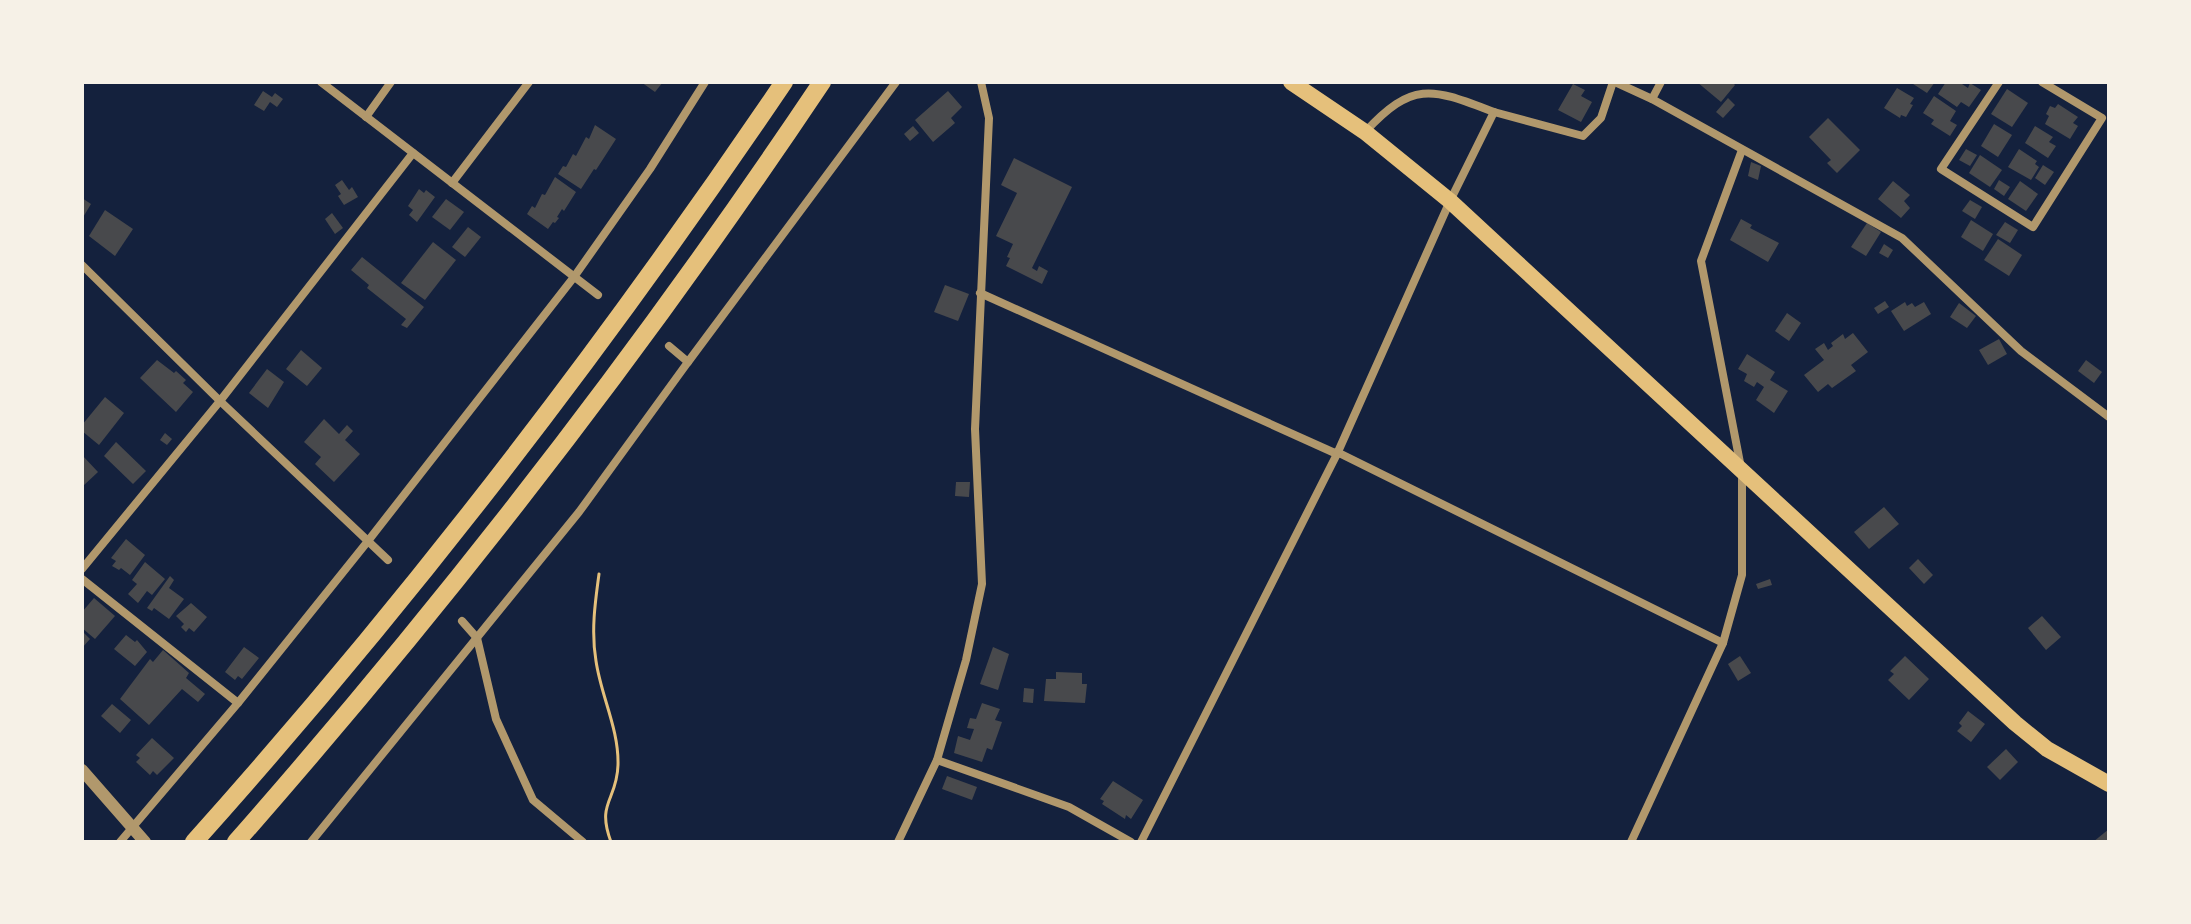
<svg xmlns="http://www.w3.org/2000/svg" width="2191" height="924" font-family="'PT Serif',serif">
<rect width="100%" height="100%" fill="#14213d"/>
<g fill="#48494c">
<path d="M 641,82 L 663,82 L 655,92 Z"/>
<path d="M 1697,82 L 1732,82 L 1735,85 L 1721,102 Z"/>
<path d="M 1910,82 L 1935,82 L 1927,93 Z"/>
<path d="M 1946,82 L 1959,82 L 1968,88 L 1970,83 L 1981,90 L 1969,107 L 1961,102 L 1957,107 L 1938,94 Z"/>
<path d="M 1573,84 L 1585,90 L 1581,96 L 1592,102 L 1581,122 L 1558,110 Z"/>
<path d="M 1897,88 L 1914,98 L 1910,104 L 1913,105 L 1906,117 L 1901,115 L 1900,118 L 1884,108 Z"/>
<path d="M 2007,89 L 2028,103 L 2012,127 L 1991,114 Z"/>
<path d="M 263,91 L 272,97 L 275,93 L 283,99 L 277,107 L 270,102 L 264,111 L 254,105 Z"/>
<path d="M 948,91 L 962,107 L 951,118 L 955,123 L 933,142 L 915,120 Z"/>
<path d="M 1934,96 L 1956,111 L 1950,121 L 1957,125 L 1950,136 L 1931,124 L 1934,120 L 1923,113 Z"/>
<path d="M 1728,98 L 1735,105 L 1723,118 L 1716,112 Z"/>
<path d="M 2058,104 L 2078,117 L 2073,123 L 2078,126 L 2070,139 L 2045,124 L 2049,116 L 2046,114 L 2050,106 L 2055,108 Z"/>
<path d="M 1828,118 L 1860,150 L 1837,173 L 1827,163 L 1831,160 L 1809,137 Z"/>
<path d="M 1994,124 L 2012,135 L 1998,157 L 1981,146 Z"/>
<path d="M 595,125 L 616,139 L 596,170 L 594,169 L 581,189 L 558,174 L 563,166 L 566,167 L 573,154 L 576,156 L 586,137 L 589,139 Z"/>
<path d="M 913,126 L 919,133 L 910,141 L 904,134 Z"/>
<path d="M 2035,126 L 2053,137 L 2049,142 L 2056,146 L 2048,158 L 2025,143 Z"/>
<path d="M 1966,149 L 1977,155 L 1970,166 L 1959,160 Z"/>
<path d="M 2019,149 L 2037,161 L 2035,164 L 2039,167 L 2031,180 L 2008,167 Z"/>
<path d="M 1980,155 L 2002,170 L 1990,187 L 1969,173 Z"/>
<path d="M 1014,158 L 1072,187 L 1032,268 L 1037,271 L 1039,266 L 1048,271 L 1042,284 L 1006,266 L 1010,258 L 1007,257 L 1013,244 L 996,236 L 1017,193 L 1001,185 Z"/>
<path d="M 1751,162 L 1761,166 L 1758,180 L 1748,176 Z"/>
<path d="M 2043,165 L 2054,172 L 2045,185 L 2035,178 Z"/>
<path d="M 555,177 L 576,192 L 564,211 L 562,209 L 557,217 L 559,218 L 555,223 L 553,222 L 548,229 L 527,214 L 532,206 L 535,208 L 542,194 L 545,195 Z"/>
<path d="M 342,180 L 349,190 L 352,187 L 358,197 L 344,205 L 338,196 L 341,194 L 335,185 Z"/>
<path d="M 1999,180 L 2010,187 L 2004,196 L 1994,189 Z"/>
<path d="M 1893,181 L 1910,195 L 1904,201 L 1910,208 L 1901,218 L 1878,199 Z"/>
<path d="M 2020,181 L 2038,194 L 2026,211 L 2008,199 Z"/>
<path d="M 419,189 L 424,193 L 426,190 L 435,197 L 417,222 L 409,215 L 413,210 L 408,206 Z"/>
<path d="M 82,198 L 91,204 L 82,219 Z"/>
<path d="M 446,199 L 464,212 L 450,230 L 432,217 Z"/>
<path d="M 1970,200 L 1982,207 L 1975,219 L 1962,211 Z"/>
<path d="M 105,210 L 133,229 L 115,256 L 89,236 Z"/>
<path d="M 332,213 L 343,228 L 335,234 L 325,219 Z"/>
<path d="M 1741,219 L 1752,225 L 1750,228 L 1779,243 L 1768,262 L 1730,240 Z"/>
<path d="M 1971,220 L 1993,234 L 1983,251 L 1961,237 Z"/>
<path d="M 2005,222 L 2018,230 L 2010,243 L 1996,235 Z"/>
<path d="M 1867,223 L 1881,232 L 1866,256 L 1851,247 Z"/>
<path d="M 468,227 L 481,237 L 465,257 L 452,247 Z"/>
<path d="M 1998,239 L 2022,255 L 2009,276 L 1984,260 Z"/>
<path d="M 433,242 L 456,260 L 425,300 L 401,283 Z"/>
<path d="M 1884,244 L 1893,250 L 1888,258 L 1879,253 Z"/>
<path d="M 362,257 L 424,307 L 407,328 L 401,325 L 406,319 L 367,288 L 369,285 L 351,270 Z"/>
<path d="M 945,285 L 969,294 L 958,321 L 934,312 Z"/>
<path d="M 1885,301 L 1889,307 L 1878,314 L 1874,308 Z"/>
<path d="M 1905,302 L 1907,306 L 1912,303 L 1915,307 L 1924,302 L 1931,314 L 1904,331 L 1891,311 Z"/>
<path d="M 1959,303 L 1976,316 L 1967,328 L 1950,317 Z"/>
<path d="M 1787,313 L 1801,323 L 1789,341 L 1775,331 Z"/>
<path d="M 1853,333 L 1868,352 L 1851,365 L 1856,371 L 1832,388 L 1828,384 L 1818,392 L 1804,375 L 1824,360 L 1815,349 L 1824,343 L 1828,350 L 1833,346 L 1831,343 L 1843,334 L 1845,339 Z"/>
<path d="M 1999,339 L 2007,354 L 1988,365 L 1979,350 Z"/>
<path d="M 301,350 L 322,368 L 307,386 L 286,369 Z"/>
<path d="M 1747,354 L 1775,372 L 1770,380 L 1788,391 L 1774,413 L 1756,400 L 1764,387 L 1757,382 L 1754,387 L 1744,381 L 1747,374 L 1738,369 Z"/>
<path d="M 157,360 L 174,373 L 176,371 L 186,380 L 183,383 L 193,392 L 176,412 L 140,378 Z"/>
<path d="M 2086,360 L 2102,372 L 2094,383 L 2078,371 Z"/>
<path d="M 267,369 L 284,382 L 268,408 L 249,393 Z"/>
<path d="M 105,397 L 124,413 L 99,445 L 82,431 L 82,425 Z"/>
<path d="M 324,419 L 339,434 L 347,425 L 353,431 L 345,440 L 360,454 L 334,482 L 315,464 L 321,457 L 304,442 Z"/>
<path d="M 165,433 L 172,439 L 167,445 L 160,440 Z"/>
<path d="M 116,442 L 146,471 L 133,484 L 104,456 Z"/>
<path d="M 82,455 L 98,472 L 82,487 Z"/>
<path d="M 956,482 L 970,482 L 969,497 L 955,496 Z"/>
<path d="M 1884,507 L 1899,524 L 1869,549 L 1854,532 Z"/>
<path d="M 126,539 L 145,555 L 130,575 L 121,568 L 119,570 L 112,566 L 116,561 L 111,558 Z"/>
<path d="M 1918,559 L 1933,575 L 1924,584 L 1909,568 Z"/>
<path d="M 145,562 L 165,579 L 152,595 L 147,591 L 138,603 L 128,594 L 137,584 L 132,580 Z"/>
<path d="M 170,576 L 174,580 L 169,588 L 184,599 L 169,619 L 154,608 L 152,611 L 147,608 Z"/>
<path d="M 1770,579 L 1772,585 L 1758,589 L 1756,584 Z"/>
<path d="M 94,598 L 115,616 L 95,639 L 82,628 L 82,612 Z"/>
<path d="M 191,603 L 207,617 L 194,632 L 189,628 L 186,632 L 181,627 L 184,624 L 176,616 Z"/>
<path d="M 2042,616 L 2061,637 L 2046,650 L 2028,628 Z"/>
<path d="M 82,631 L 90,639 L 82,648 Z"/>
<path d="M 126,635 L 135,642 L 137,640 L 147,652 L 135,666 L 114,649 Z"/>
<path d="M 244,647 L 259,658 L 242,679 L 238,676 L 235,680 L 225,672 Z"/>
<path d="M 993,647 L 1009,654 L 998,690 L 980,684 Z"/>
<path d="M 163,650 L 189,673 L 186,678 L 205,694 L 198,702 L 182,689 L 149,725 L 120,699 L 150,659 L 153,662 Z"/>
<path d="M 1740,656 L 1751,673 L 1738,681 L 1728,664 Z"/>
<path d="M 1905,656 L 1929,679 L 1909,700 L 1888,680 L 1894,674 L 1890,671 Z"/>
<path d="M 1056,672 L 1082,673 L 1082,684 L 1087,684 L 1085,703 L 1044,701 L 1046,679 L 1056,679 Z"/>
<path d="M 1024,688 L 1034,689 L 1033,703 L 1023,702 Z"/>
<path d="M 982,703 L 1000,709 L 995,720 L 1002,722 L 992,750 L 987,748 L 982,762 L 954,753 L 958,736 L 970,740 L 974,729 L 967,728 L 970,718 L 976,719 Z"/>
<path d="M 112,704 L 131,720 L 120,733 L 101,716 Z"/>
<path d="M 1968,711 L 1985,724 L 1971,742 L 1957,731 L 1962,726 L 1959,723 Z"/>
<path d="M 152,738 L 174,758 L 157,775 L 153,771 L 150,775 L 136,762 L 140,758 L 136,755 Z"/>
<path d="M 2006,749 L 2018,762 L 2000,780 L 1987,767 Z"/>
<path d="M 947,776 L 977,787 L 972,800 L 942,789 Z"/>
<path d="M 1113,781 L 1143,800 L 1131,819 L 1126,815 L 1125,819 L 1102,804 L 1104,801 L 1100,799 Z"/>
<path d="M 2109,829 L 2109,842 L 2093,842 Z"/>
</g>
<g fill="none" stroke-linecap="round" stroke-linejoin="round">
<path stroke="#e5c07b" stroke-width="3" d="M 599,574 C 595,603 591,632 596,661 C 601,696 619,729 618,765 C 617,801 596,802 611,842"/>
<g stroke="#b1986c" stroke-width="8">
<path d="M 321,82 L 598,295"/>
<path d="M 1615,82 L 1652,99 L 1902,238 L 2021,351 L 2109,417"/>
<path d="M 1999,82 L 1941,169 L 2033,227 L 2102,118 L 2042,82"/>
<path d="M 1652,99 L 1661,82"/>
<path d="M 366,117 L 391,82"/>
<path d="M 1365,132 C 1414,79 1433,89 1494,112"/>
<path d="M 452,183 L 529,82"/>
<path d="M 82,265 L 220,401 L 388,560"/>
<path d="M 980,293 L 1337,454"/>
<path d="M 688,362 L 896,82"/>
<path d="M 1337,452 L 1723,643"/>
<path d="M 82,569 L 220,401 L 413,153"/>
<path d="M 82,579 L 238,703"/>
<path d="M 462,621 L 477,638 L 496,719 L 533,800 L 583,842"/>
<path d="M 937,760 L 1069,807 L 1131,842"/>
<path d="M 120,842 L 238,703 L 368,541 L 574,277 L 650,169 L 705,82"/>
<path d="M 311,842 L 579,512 L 688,362 L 669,346"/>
<path d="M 898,842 L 937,760 L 966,660 L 982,584 L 975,429 L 989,118 L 981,82"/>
<path d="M 1141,842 L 1337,454 L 1450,201 L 1494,112 L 1583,136 L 1601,118 L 1613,82"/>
<path d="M 1631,842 L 1723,643 L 1742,575 L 1742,473 L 1701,261 L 1742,150"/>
</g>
<path stroke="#b1986c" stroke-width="12" d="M 82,770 L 145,842"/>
<path stroke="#e5c07b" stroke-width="16" d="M 1291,82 L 1365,132 L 1450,201 L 2015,723 L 2047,749 L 2109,784"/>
<g stroke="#e5c07b" stroke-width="18">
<path d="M 194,842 C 408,603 604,348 784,82"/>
<path d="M 236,842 C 447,602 644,348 822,82"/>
</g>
</g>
<rect width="2191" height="924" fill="none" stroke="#f6f1e7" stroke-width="168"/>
</svg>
